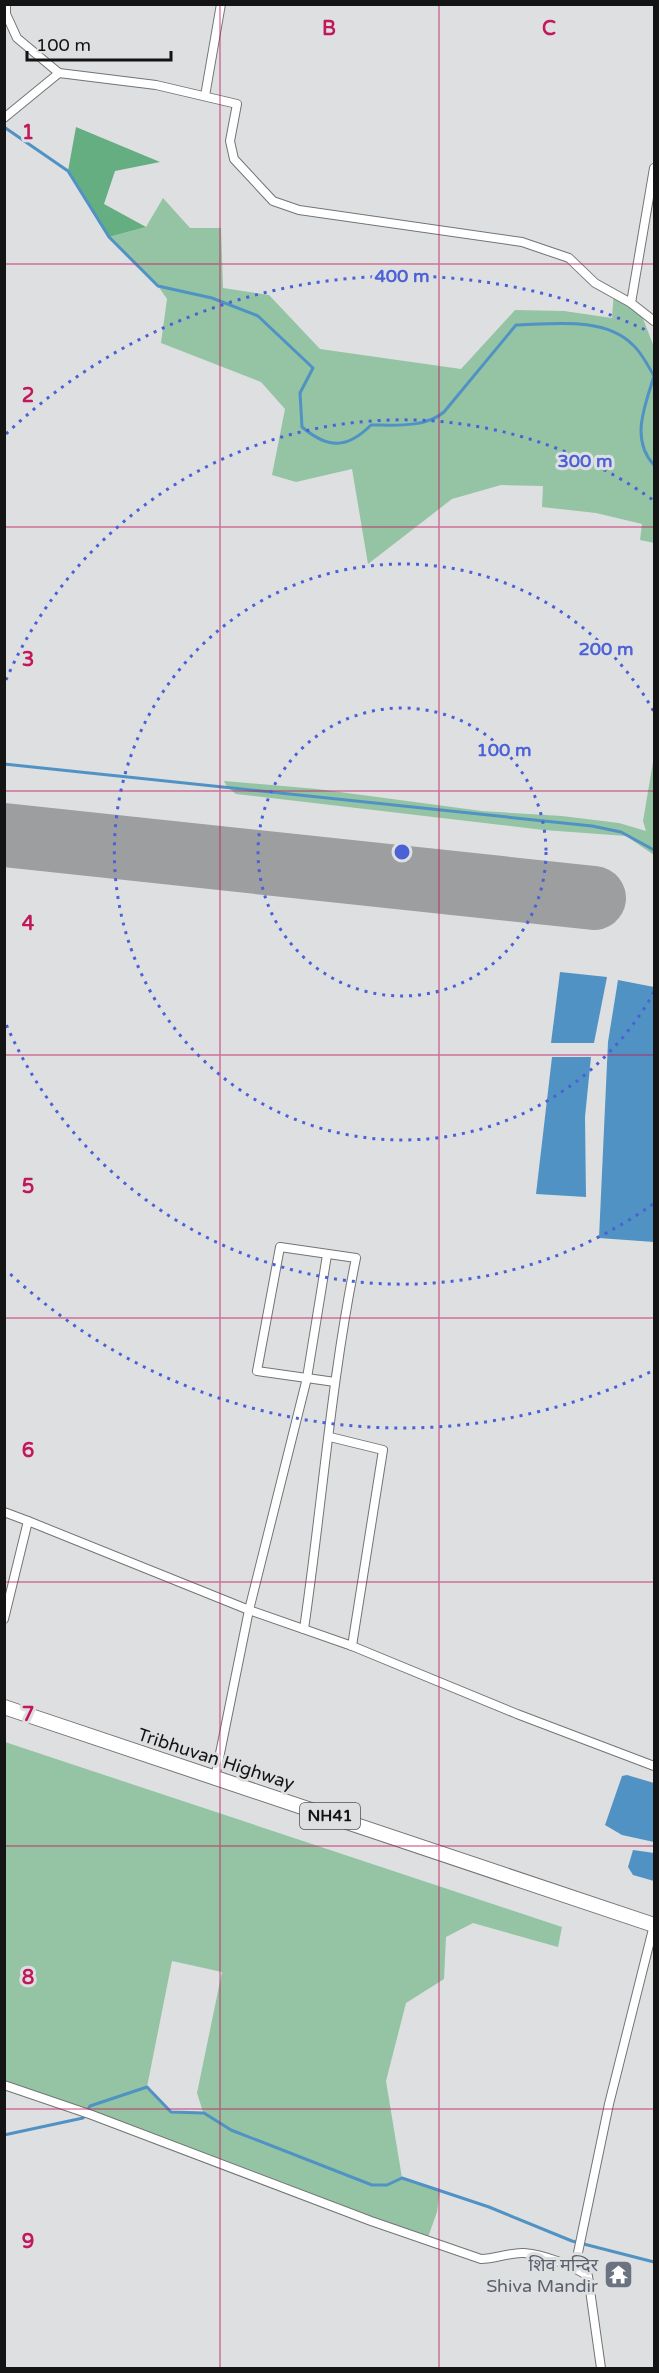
<svg xmlns="http://www.w3.org/2000/svg" width="659" height="2373" font-family="'Varela Round','Noto Sans Devanagari',sans-serif">
<rect width="100%" height="100%" fill="#dedfe1"/>
<g fill="#94c4a4" fill-rule="evenodd">
<path d="M 163,198 L 190,228 L 221,228 L 223,288 L 269,295 L 320,349 L 461,369 L 515,310 L 564,311 L 612,318 L 614,290 L 642,316 L 654,347 L 654,543 L 640,540 L 642,524 L 596,513 L 542,507 L 543,486 L 501,485 L 452,499 L 368,564 L 352,469 L 296,482 L 272,475 L 285,409 L 261,382 L 161,343 L 167,299 L 158,286 L 109,237 L 146,227 Z"/>
<path d="M 654,756 L 654,855 L 626,836 L 544,830 L 236,794 L 227,787 L 224,781 L 317,789 L 482,811 L 562,816 L 619,823 L 646,831 L 643,821 Z"/>
<path d="M 5,1742 L 562,1927 L 558,1947 L 473,1923 L 446,1937 L 444,1979 L 406,2003 L 386,2081 L 402,2178 L 440,2189 L 437,2212 L 427,2240 L 5,2086 ZM 172,1961 L 222,1972 L 197,2093 L 203,2112 L 171,2112 L 147,2087 Z"/>
</g>
<path fill="#64ae81" d="M 76,127 L 160,162 L 115,171 L 104,204 L 146,227 L 109,237 L 68,171 Z"/>
<g fill="#5092c4">
<path d="M 560,972 L 607,977 L 594,1043 L 551,1043 Z"/>
<path d="M 618,980 L 654,987 L 654,1242 L 599,1238 L 608,1042 Z"/>
<path d="M 552,1057 L 591,1057 L 585,1117 L 586,1197 L 536,1194 Z"/>
<path d="M 627,1775 L 654,1783 L 654,1842 L 622,1835 L 605,1825 L 622,1776 Z"/>
<path d="M 633,1850 L 654,1853 L 654,1881 L 633,1875 L 628,1867 Z"/>
</g>
<g fill="none" stroke-linecap="round" stroke-linejoin="round">
<g stroke="#5092c4" stroke-width="3">
<path d="M 4,127 L 68,171 L 109,237 L 158,286 L 212,298 L 258,316 L 313,368 L 300,393 L 302,427 C 328,449 347,449 371,425 C 395,425 425,428 444,412 L 516,325 C 552,324 605,316 633,345 C 642,353 648,366 654,376 C 645,406 630,439 654,465"/>
<path d="M 4,764 L 592,826 L 621,832 L 654,850"/>
<path d="M 4,2135 L 83,2118 L 90,2106 L 147,2087 L 171,2112 L 204,2113 L 231,2130 L 372,2185 L 387,2185 L 402,2178 L 489,2207 L 572,2241 L 654,2262"/>
</g>
<path stroke="#9d9ea0" stroke-width="64" d="M 4,835 L 594,898"/>
<defs>
<g id="minor">
<path d="M 6,4 L 6,14 L 17,38 L 59,73 L 156,85 L 237,104 L 230,141 L 234,159 L 273,201 L 299,210 L 522,242 L 569,258 L 595,283 L 631,303"/>
<path d="M 205,96 L 221,4"/>
<path d="M 4,118 L 59,73"/>
<path d="M 654,168 L 631,303 L 654,321"/>
<path d="M 330,1437 L 383,1450 L 352,1646"/>
<path d="M 4,1512 L 28,1521 L 4,1619"/>
<path d="M 28,1521 L 249,1610 L 352,1646 L 517,1714 L 654,1766"/>
<path d="M 304,1629 C 322,1506 331,1380 356,1258 L 280,1247 L 257,1371 L 335,1382"/>
<path d="M 215,1778 L 249,1610 L 307,1378 L 327,1255"/>
<path d="M 4,2085 L 92,2115 L 371,2221 L 481,2259 C 495,2259 511,2252 524,2253 C 545,2255 571,2265 588,2276 L 601,2368"/>
<path d="M 575,2267 L 609,2104 L 654,1925"/>
</g>
<path id="trunk" d="M 4,1707 L 654,1925"/>
</defs>
<use href="#minor" stroke="#737475" stroke-width="10"/>
<use href="#trunk" stroke="#737475" stroke-width="16"/>
<use href="#minor" stroke="#fff" stroke-width="8"/>
<use href="#trunk" stroke="#fff" stroke-width="14"/>
</g>
<path fill="none" stroke="#c2185b" stroke-width="1.5" stroke-opacity="0.55" d="M 220,4 L 220,2368M 439,4 L 439,2368M 4,264 L 654,264M 4,527 L 654,527M 4,791 L 654,791M 4,1055 L 654,1055M 4,1318 L 654,1318M 4,1582 L 654,1582M 4,1846 L 654,1846M 4,2109 L 654,2109"/>
<g fill="none" stroke="#4b62d7" stroke-width="3" stroke-dasharray="3 6">
<circle cx="402" cy="852" r="144"/>
<path d="M654 992A288 288 0 1 1 654 712"/>
<path d="M653 1204A432 432 0 0 1 6 1024M6 680A432 432 0 0 1 653 500"/>
<path d="M650 1372A576 576 0 0 1 6 1270M6 434A576 576 0 0 1 650 332"/>
</g>
<defs>
<symbol id="temple-square" viewBox="-11 -11 22 22"><rect x="-9" y="-9" width="18" height="18" rx="4" fill="#6b7280" stroke="#dedfe1"/><path d="M0-6L5-2H3V0L6.5 2.5H4V6H1.5V3h-3V6H-4V2.5H-6.5L-3 0V-2H-5Z" fill="#fff"/></symbol>
</defs>
<g fill-rule="evenodd">
<use href="#temple-square" x="602" y="2258" width="33" height="33"/>
</g>
<g text-anchor="middle" dominant-baseline="central" stroke-width="6" stroke-linejoin="round" paint-order="stroke">
<rect fill="#dedfe1" stroke="#515152" stroke-width="1.5" x="300" y="1803" width="60" height="26" rx="4.5"/>
<g font-size="16" font-weight="bold" fill="#141415">
<text x="330" y="1816">NH41</text>
</g>
<g font-size="18" fill="#141415" stroke="#dedfe1">
<text transform="translate(216 1759) rotate(18)">Tribhuvan Highway</text>
</g>
<g font-size="18" fill="#5b616d" stroke="#dedfe1" text-anchor="end">
<text x="598" y="2265">शिव मन्दिर<tspan x="598" dy="21">Shiva Mandir</tspan></text>
</g>
</g>
<g font-size="20" text-anchor="middle" font-weight="bold" fill="#c2185b" stroke="#dedfe1" stroke-width="6" stroke-linejoin="round" paint-order="stroke">
<text x="329" y="35">B</text>
<text x="549" y="35">C</text>
<text x="28" y="139">1</text>
<text x="28" y="402">2</text>
<text x="28" y="666">3</text>
<text x="28" y="930">4</text>
<text x="28" y="1193">5</text>
<text x="28" y="1457">6</text>
<text x="28" y="1721">7</text>
<text x="28" y="1984">8</text>
<text x="28" y="2248">9</text>
</g>
<circle cx="402" cy="852" r="9" fill="#4b62d7" stroke="#dedfe1" stroke-width="3"/>
<g font-size="18" text-anchor="middle" font-weight="bold" fill="#4b62d7" stroke="#dedfe1" stroke-width="6" stroke-linejoin="round" paint-order="stroke">
<text x="402" y="282">400 m</text>
<text x="585" y="467">300 m</text>
<text x="606" y="655">200 m</text>
<text x="504" y="756">100 m</text>
</g>
<rect width="659" height="2373" fill="none" stroke="#141415" stroke-width="12"/>
<path d="M27 51v9h144v-9" fill="none" stroke="#141415" stroke-width="3"/>
<text x="36" y="51" font-size="18" fill="#141415" stroke="#dedfe1" stroke-width="4.5" paint-order="stroke">100 m</text>
</svg>
